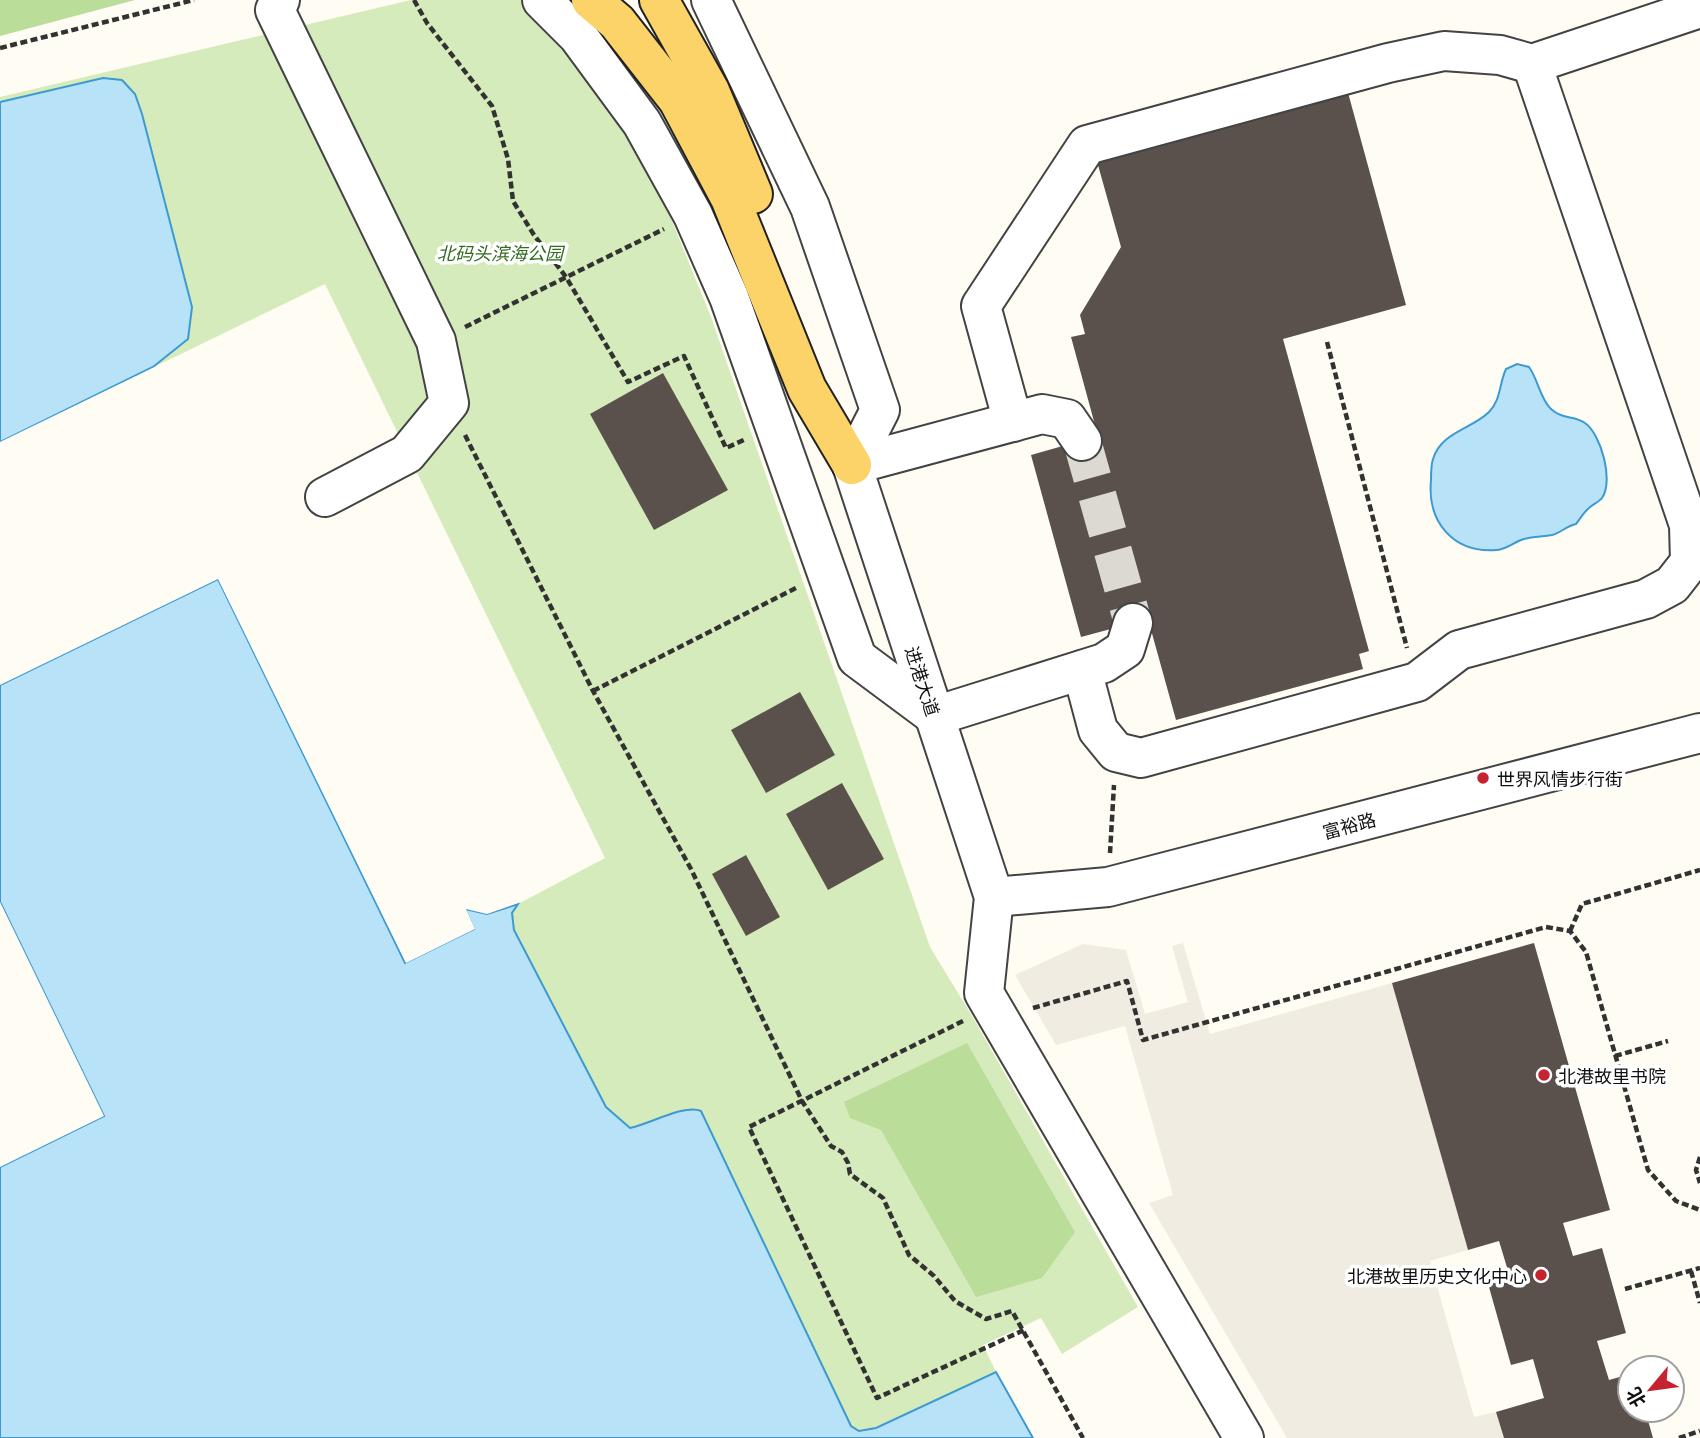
<svg xmlns="http://www.w3.org/2000/svg" width="1700" height="1438" font-family="Literata,'Noto Sans SC',serif">
<rect width="100%" height="100%" fill="#fffcf4"/>
<path fill="#d6ebbb" d="M 411,0 L 522,0 L 560,39 L 621,115 L 655,179 L 711,317 L 930,947 L 972,1016 L 1138,1307 L 1062,1354 L 1041,1318 L 983,1345 L 996,1372 L 867,1431 L 859,1431 L 851,1426 L 701,1111 L 630,1128 L 606,1107 L 514,930 L 512,913 L 518,904 L 605,858 L 325,284 L 0,442 L 0,97 Z"/>
<g fill="#badd9a">
<path d="M 0,0 L 135,0 L 0,36 Z"/>
<path d="M 967,1043 L 1075,1232 L 1042,1278 L 976,1297 L 881,1130 L 850,1118 L 844,1102 Z"/>
</g>
<path fill="#f1ece1" d="M 1183,943 L 1210,1034 L 1392,983 L 1468,1250 L 1430,1261 L 1474,1417 L 1496,1412 L 1504,1438 L 1287,1438 L 1149,1203 L 1173,1195 L 1125,1026 L 1056,1045 L 1015,975 L 1083,944 L 1126,950 L 1145,1014 L 1188,1002 L 1172,946 Z"/>
<g fill="#b7e2f8" stroke="#3c9ad1" stroke-width="2">
<path d="M 103,78 L 122,80 L 135,94 L 142,114 L 192,307 L 188,339 L 153,367 L 0,442 L 0,102 Z"/>
<path d="M 1517,364 L 1529,367 C 1538,379 1540,399 1551,409 C 1563,420 1574,415 1585,423 C 1601,434 1614,481 1602,498 C 1599,502 1593,504 1589,508 C 1584,512 1580,519 1576,524 C 1566,526 1561,533 1552,535 C 1541,537 1531,536 1521,540 C 1513,543 1505,550 1496,550 C 1453,553 1427,522 1431,480 C 1431,474 1431,465 1433,459 C 1441,432 1472,429 1489,412 C 1501,400 1499,384 1506,369 Z"/>
<path d="M 218,579 L 405,963 L 474,929 L 465,909 L 487,914 L 518,904 L 512,913 L 514,930 L 606,1107 L 630,1128 C 650,1124 684,1104 701,1111 L 851,1426 L 859,1431 L 876,1428 L 996,1372 L 1033,1438 L 0,1438 L 0,1167 L 104,1116 L 0,902 L 0,685 Z"/>
</g>
<g fill="#fffcf4">
<path d="M 167,361 L 155,370 L 0,446 L 0,442 Z"/>
<path d="M 217,575 L 221,577 L 407,959 L 470,928 L 462,910 L 464,906 L 486,910 L 517,900 L 521,902 L 487,914 L 466,909 L 475,929 L 406,963 L 218,579 L 0,685 L 0,681 Z"/>
<path d="M 0,902 L 104,1116 L 0,1167 L 0,1163 L 99,1114 L 0,910 Z"/>
</g>
<g fill="#5a514c">
<path d="M 1347,89 L 1406,305 L 1283,339 L 1369,651 L 1359,654 L 1363,669 L 1176,720 L 1148,619 L 1081,637 L 1031,455 L 1098,436 L 1071,337 L 1085,334 L 1080,315 L 1121,247 L 1096,158 Z"/>
<path d="M 663,373 L 728,490 L 654,530 L 590,414 Z"/>
<path d="M 800,692 L 835,755 L 766,793 L 731,730 Z"/>
<path d="M 842,783 L 884,859 L 828,890 L 786,814 Z"/>
<path d="M 746,855 L 780,917 L 746,936 L 712,874 Z"/>
<path d="M 1534,943 L 1610,1210 L 1563,1223 L 1573,1256 L 1602,1248 L 1626,1333 L 1597,1341 L 1609,1380 L 1630,1374 L 1630,1410 L 1645,1410 L 1653,1438 L 1504,1438 L 1496,1412 L 1544,1398 L 1533,1359 L 1511,1365 L 1487,1280 L 1509,1274 L 1499,1241 L 1468,1250 L 1392,983 Z"/>
</g>
<g fill="none" stroke-linecap="round" stroke-linejoin="round">
<path stroke="#dbd9d2" stroke-width="38" stroke-dasharray="38 19" stroke-linecap="butt" d="M 1082,441 L 1133,623"/>
<defs>
<g id="minor">
<path d="M 280,0 L 275,10 L 436,341 L 449,403 L 407,454 L 325,497"/>
<path d="M 542,0 L 578,36 L 642,123 L 693,215 L 729,297 L 857,658 L 935,716 L 1104,663 L 1125,649 L 1133,623"/>
<path d="M 711,0 L 810,207 L 880,410 L 852,465"/>
<path d="M 1013,422 L 981,306 L 1087,145 L 1388,63 L 1444,51 L 1500,55 L 1532,64 L 1700,8"/>
<path d="M 852,465 L 994,897 L 984,993 L 1244,1438"/>
<path d="M 852,465 L 1042,414 L 1067,419 L 1082,441"/>
<path d="M 1082,670 L 1098,730 L 1116,752 L 1141,758 L 1417,682 L 1459,650 L 1646,599 L 1672,585 L 1690,562 L 1689,525 L 1532,64"/>
<path d="M 994,897 L 1108,887 L 1700,733"/>
</g>
<g id="major">
<path d="M 591,0 L 617,22 L 678,100 L 730,198 L 807,389 L 852,465"/>
<path d="M 659,0 L 710,91 L 753,194"/>
</g>
</defs>
<use href="#minor" stroke="#434343" stroke-width="42"/>
<use href="#major" stroke="#212121" stroke-width="42"/>
<g stroke="#323232" stroke-width="4.5" stroke-dasharray="7 3.5" stroke-linecap="butt">
<path d="M 414,0 L 427,23 L 492,106 L 508,159 L 513,201 L 534,235 L 566,277 L 628,382 L 684,356 L 726,448 L 746,439"/>
<path d="M 0,48 L 194,0"/>
<path d="M 465,327 L 664,229"/>
<path d="M 1327,342 L 1407,648"/>
<path d="M 465,435 L 593,691 L 691,869 L 802,1101 L 831,1146 L 842,1152 L 848,1163 L 850,1174 L 883,1198 L 909,1255 L 934,1276 L 955,1301 L 986,1319 L 1012,1311 L 1083,1438"/>
<path d="M 593,691 L 798,587"/>
<path d="M 1110,853 L 1114,785"/>
<path d="M 1570,931 L 1582,904 L 1700,870"/>
<path d="M 1033,1008 L 1127,981 L 1143,1040 L 1546,927 L 1570,931 L 1586,952 L 1648,1170 L 1676,1201 L 1700,1210"/>
<path d="M 963,1021 L 749,1127 L 877,1398 L 1024,1330"/>
<path d="M 1615,1056 L 1668,1041"/>
<path d="M 1700,1157 L 1696,1170 L 1700,1183"/>
<path d="M 1691,1271 L 1700,1303"/>
<path d="M 1625,1289 L 1700,1268"/>
<path d="M 1679,1438 L 1700,1431"/>
</g>
<use href="#minor" stroke="#fff" stroke-width="38"/>
<use href="#major" stroke="#fbd368" stroke-width="38"/>
</g>
<g fill="#c62330" stroke="#fff" stroke-width="2.5">
<circle cx="1483" cy="778" r="7"/>
<circle cx="1544" cy="1075" r="7"/>
<circle cx="1541" cy="1275" r="7"/>
</g>
<g text-anchor="middle" dominant-baseline="central" stroke-width="7" stroke-linejoin="round" paint-order="stroke">
<g font-size="18" font-style="italic" fill="#306b1e" stroke="#fff">
<text x="500" y="252">北码头滨海公园</text>
</g>
<g font-size="18" fill="#101010" stroke="#fff">
<text transform="translate(923 681) rotate(72)">进港大道</text>
<text transform="translate(1349 825) rotate(-15)">富裕路</text>
</g>
<g font-size="18" fill="#101010" stroke="#fff" text-anchor="start">
<text x="1497" y="778">世界风情步行街</text>
<text x="1558" y="1075">北港故里书院</text>
<text x="1527" y="1275" text-anchor="end">北港故里历史文化中心</text>
</g>
</g>
<g transform="translate(1651 1389) rotate(241)"><circle r="33" fill="#ffffff" stroke="#9f9f9f" stroke-width="2"/>
<path d="M0-5L12 26L0 18L-12 26Z" fill="#c62330"/>
<text y="-10" font-size="19" font-weight="bold" text-anchor="middle" fill="#101010">北</text>
</g>
</svg>
